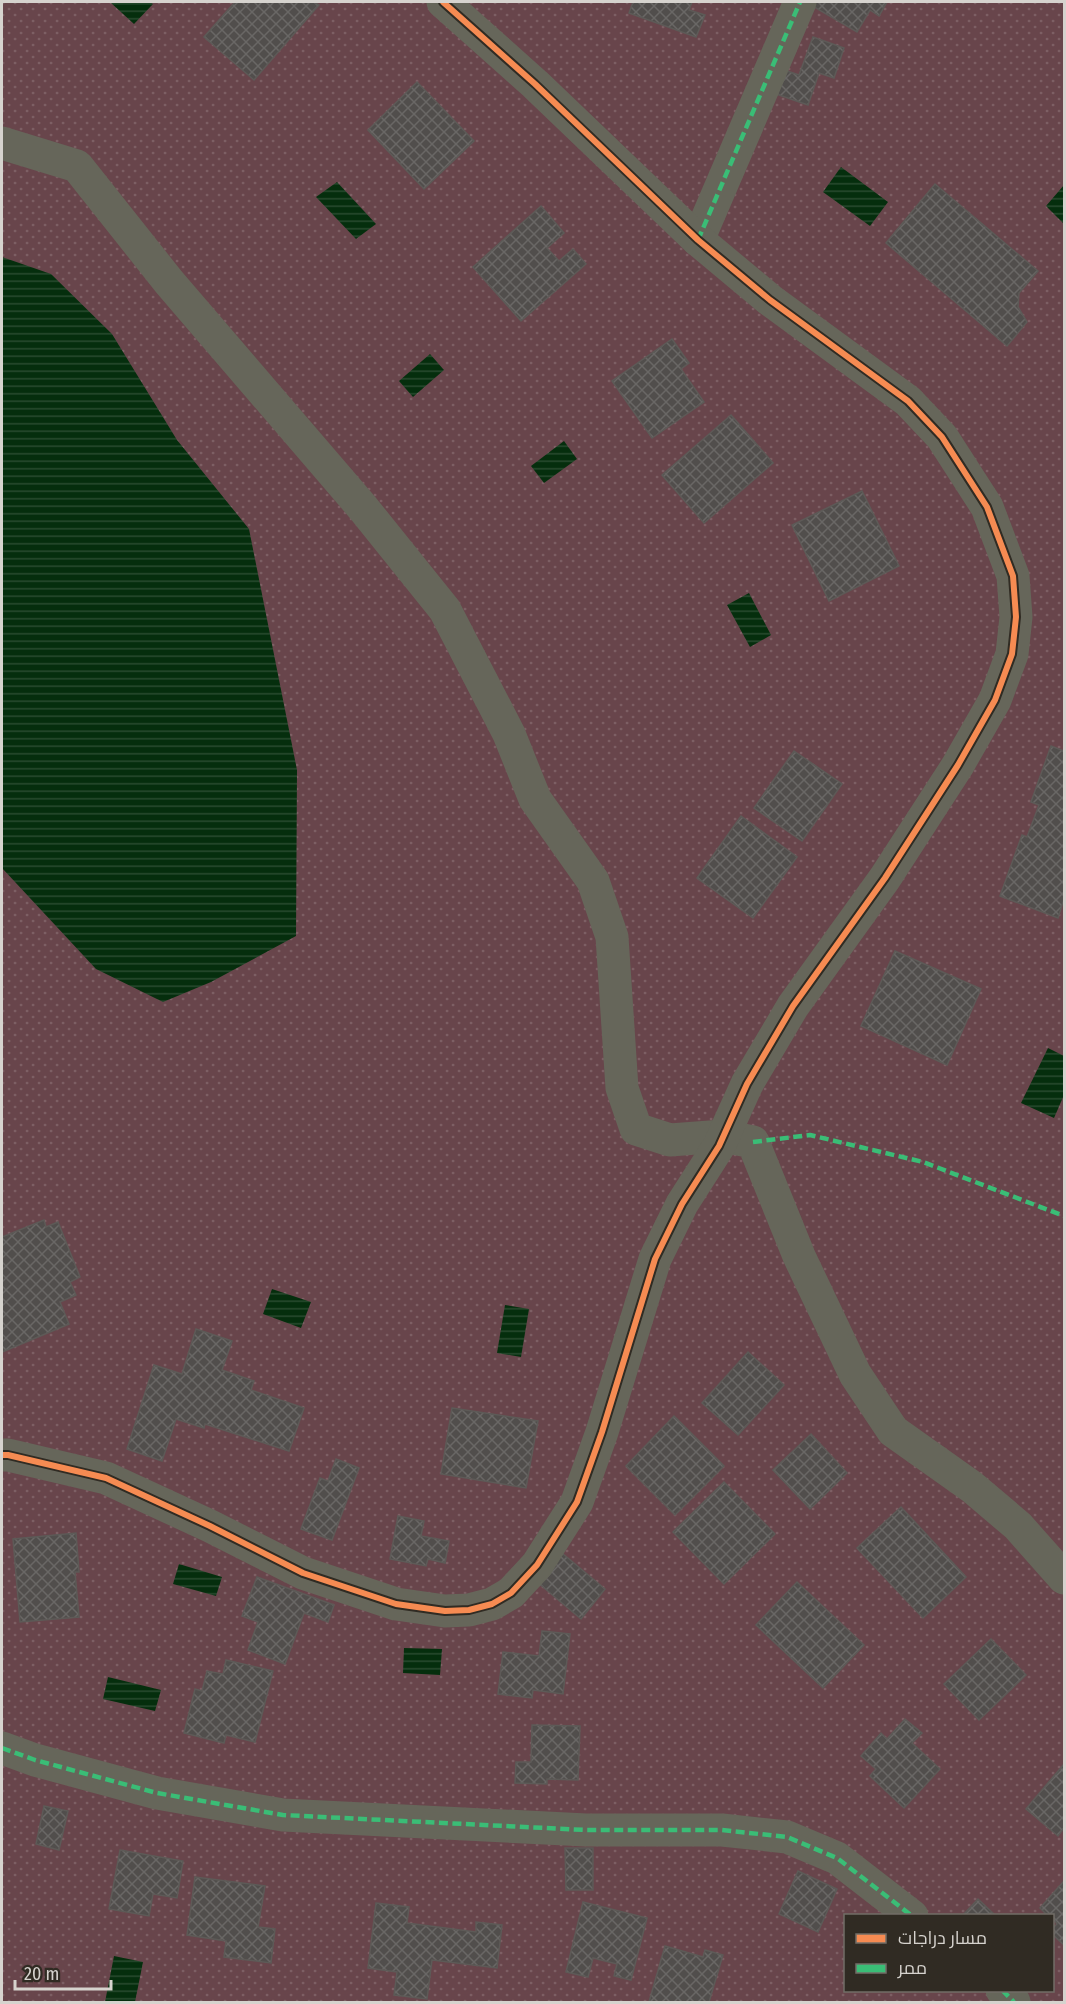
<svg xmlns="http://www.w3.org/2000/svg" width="1066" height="2004" font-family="'Fira Sans Condensed',Cairo,sans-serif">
<defs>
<pattern id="grass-dots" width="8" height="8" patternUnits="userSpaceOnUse" patternTransform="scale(1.5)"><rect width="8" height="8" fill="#68454b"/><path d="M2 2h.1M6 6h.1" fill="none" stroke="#7d5f64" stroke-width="1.8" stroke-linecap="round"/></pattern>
<pattern id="water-rules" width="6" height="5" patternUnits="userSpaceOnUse" patternTransform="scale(1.5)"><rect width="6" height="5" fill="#052e0d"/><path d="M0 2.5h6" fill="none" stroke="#294b2f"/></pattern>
<pattern id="building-cross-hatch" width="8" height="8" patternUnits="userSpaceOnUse" patternTransform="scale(1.5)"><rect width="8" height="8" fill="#514e4c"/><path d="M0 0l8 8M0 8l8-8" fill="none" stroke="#696765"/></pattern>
</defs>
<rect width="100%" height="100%" fill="#363430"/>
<path fill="url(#grass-dots)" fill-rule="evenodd" d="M 2,2 L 1064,2 L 1064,2002 L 2,2002 ZM 846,1916 L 1052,1916 L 1052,1990 L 846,1990 Z"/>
<g fill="url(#water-rules)">
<path d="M 110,2 L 150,2 L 153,4 L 134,24 Z"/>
<path d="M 841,167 L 888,202 L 870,226 L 823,192 Z"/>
<path d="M 337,182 L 376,224 L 356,239 L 316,197 Z"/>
<path d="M 1064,185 L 1064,224 L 1046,206 Z"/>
<path d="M 2,257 L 51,274 L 112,334 L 177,440 L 249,529 L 297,770 L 296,936 L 211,982 L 163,1002 L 96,969 L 2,868 Z"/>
<path d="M 430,354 L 444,370 L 413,397 L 399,381 Z"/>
<path d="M 564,441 L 577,459 L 544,483 L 531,466 Z"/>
<path d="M 749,593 L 771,635 L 750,647 L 727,605 Z"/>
<path d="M 1048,1048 L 1064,1056 L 1064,1095 L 1054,1118 L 1021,1103 Z"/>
<path d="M 272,1289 L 311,1302 L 301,1328 L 263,1314 Z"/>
<path d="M 505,1305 L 529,1309 L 521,1357 L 497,1353 Z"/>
<path d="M 179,1564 L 222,1577 L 216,1596 L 173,1584 Z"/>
<path d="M 404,1648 L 442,1649 L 440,1675 L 403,1673 Z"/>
<path d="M 108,1677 L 161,1690 L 155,1711 L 103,1699 Z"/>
<path d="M 114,1956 L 143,1962 L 135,2002 L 105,2002 Z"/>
</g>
<g fill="url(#building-cross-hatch)" stroke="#5d5a57" stroke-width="1.5">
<path d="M 235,2 L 314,2 L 319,5 L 254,80 L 204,37 Z"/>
<path d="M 633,2 L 692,2 L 689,10 L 705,15 L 696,37 L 629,13 Z"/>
<path d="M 810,2 L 887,2 L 879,16 L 870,10 L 857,32 L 809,4 Z"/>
<path d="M 813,37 L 844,48 L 834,78 L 819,73 L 808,105 L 776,94 L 784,70 L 799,75 Z"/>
<path d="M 417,82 L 474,141 L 424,189 L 368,130 Z"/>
<path d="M 935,184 L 1038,271 L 1019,293 L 1018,307 L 1027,322 L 1007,346 L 886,243 Z"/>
<path d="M 541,206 L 564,233 L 547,248 L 559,261 L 573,249 L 586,264 L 521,321 L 473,267 Z"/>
<path d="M 672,339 L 689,363 L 681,369 L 704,402 L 652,438 L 612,381 Z"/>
<path d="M 731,415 L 773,463 L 704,523 L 662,475 Z"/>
<path d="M 862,491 L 899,566 L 829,601 L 792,525 Z"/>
<path d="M 1051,746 L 1064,751 L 1064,899 L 1058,918 L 1000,896 L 1022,835 L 1027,837 L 1039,805 L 1031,802 Z"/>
<path d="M 794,751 L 842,784 L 802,841 L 754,808 Z"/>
<path d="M 741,816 L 797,857 L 753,918 L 697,878 Z"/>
<path d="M 895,951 L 981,989 L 947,1065 L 861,1026 Z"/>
<path d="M 44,1220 L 46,1227 L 58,1222 L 80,1277 L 70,1282 L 76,1295 L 60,1302 L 69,1324 L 2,1352 L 2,1237 Z"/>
<path d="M 196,1329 L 232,1341 L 222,1370 L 254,1381 L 251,1390 L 304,1408 L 289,1451 L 205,1424 L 204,1428 L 176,1419 L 162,1461 L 127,1449 L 154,1365 L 182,1374 Z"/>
<path d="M 748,1352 L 784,1385 L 738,1435 L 702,1403 Z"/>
<path d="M 452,1408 L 538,1421 L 526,1488 L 441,1474 Z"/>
<path d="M 674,1416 L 724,1466 L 675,1515 L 626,1466 Z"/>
<path d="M 811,1434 L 847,1473 L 810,1509 L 773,1470 Z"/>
<path d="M 336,1459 L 359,1468 L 332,1540 L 301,1529 L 320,1478 L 328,1481 Z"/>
<path d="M 724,1482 L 775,1534 L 724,1584 L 673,1532 Z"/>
<path d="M 901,1507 L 966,1577 L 923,1618 L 857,1548 Z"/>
<path d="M 398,1516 L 424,1521 L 421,1536 L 449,1541 L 445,1563 L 428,1559 L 426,1566 L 390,1559 Z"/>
<path d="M 76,1533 L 79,1572 L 75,1572 L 79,1617 L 20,1622 L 13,1539 Z"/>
<path d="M 562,1553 L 605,1589 L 581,1619 L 537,1582 Z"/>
<path d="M 257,1577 L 334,1605 L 328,1622 L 304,1613 L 285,1664 L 248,1650 L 258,1622 L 242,1616 Z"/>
<path d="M 797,1582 L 864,1645 L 823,1688 L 756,1625 Z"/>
<path d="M 542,1631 L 570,1634 L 563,1694 L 533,1690 L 532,1698 L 498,1694 L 503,1652 L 539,1656 Z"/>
<path d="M 991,1639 L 1026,1675 L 979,1720 L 944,1684 Z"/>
<path d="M 226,1660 L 273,1671 L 255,1742 L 226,1735 L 224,1743 L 184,1733 L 195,1689 L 202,1691 L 207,1671 L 223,1674 Z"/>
<path d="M 905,1719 L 922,1733 L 912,1743 L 940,1769 L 904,1808 L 870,1776 L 876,1769 L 861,1756 L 881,1733 L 887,1739 Z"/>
<path d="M 532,1725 L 580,1726 L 578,1780 L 547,1779 L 547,1784 L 515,1783 L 516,1762 L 531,1762 Z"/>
<path d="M 1064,1764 L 1064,1828 L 1058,1836 L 1026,1809 Z"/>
<path d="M 44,1806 L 68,1811 L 59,1850 L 36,1844 Z"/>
<path d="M 565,1848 L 593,1848 L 593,1890 L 566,1890 Z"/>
<path d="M 120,1850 L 183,1861 L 177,1898 L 153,1894 L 149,1916 L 109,1909 Z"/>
<path d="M 798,1871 L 837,1889 L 818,1932 L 779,1914 Z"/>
<path d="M 195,1877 L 265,1886 L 258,1927 L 275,1929 L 271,1963 L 224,1957 L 226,1941 L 187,1935 Z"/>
<path d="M 1064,1881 L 1064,1945 L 1052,1934 L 1052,1929 L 1057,1924 L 1052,1916 L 1048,1916 L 1040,1908 Z"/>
<path d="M 978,1899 L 996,1916 L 962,1916 Z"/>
<path d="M 583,1902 L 647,1918 L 631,1980 L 614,1976 L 617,1964 L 593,1958 L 588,1977 L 566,1972 Z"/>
<path d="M 376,1903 L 409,1907 L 407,1923 L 476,1932 L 476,1922 L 502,1925 L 497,1968 L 432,1960 L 427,1999 L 394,1995 L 397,1972 L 368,1968 Z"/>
<path d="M 665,1946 L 703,1957 L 705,1950 L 723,1955 L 709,2002 L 649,2002 Z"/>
</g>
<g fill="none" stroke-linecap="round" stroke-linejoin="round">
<g stroke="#66665a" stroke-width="33">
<path d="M 2,143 L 77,166 L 169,282 L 363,508 L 445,610 L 509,734 L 535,799 L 593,881 L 612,937 L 622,1088 L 636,1129 L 670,1140 L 723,1136 L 753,1142 L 799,1256 L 855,1374 L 893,1431 L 972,1487 L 1018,1526 L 1064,1578"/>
<path d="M 698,240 L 800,2"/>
<path d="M 2,1455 L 8,1455 L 106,1478 L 210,1526 L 303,1573 L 396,1604 L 445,1611 L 469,1610 L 492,1604 L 511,1593 L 537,1565 L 577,1502 L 602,1432 L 655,1259 L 682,1204 L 719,1146 L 747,1084 L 793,1006 L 885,878 L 958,765 L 995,700 L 1012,654 L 1016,617 L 1013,576 L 987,507 L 942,437 L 908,401 L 770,300 L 698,240 L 535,84 L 443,2"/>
<path d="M 2,1748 L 35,1760 L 157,1793 L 283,1815 L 586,1830 L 722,1830 L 787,1837 L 837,1858 L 912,1916"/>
<path d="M 1002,1990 L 1014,2002"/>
</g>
<g stroke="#3abd76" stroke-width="4.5" stroke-dasharray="9 4.5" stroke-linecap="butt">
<path d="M 698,240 L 800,2"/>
<path d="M 753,1142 L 810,1135 L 923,1162 L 1064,1216"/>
<path d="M 2,1748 L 35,1760 L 157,1793 L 283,1815 L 586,1830 L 722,1830 L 787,1837 L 837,1858 L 912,1916"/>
<path d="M 1002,1990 L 1014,2002"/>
</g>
<defs>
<path id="cycleway" d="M 2,1455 L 8,1455 L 106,1478 L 210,1526 L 303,1573 L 396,1604 L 445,1611 L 469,1610 L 492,1604 L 511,1593 L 537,1565 L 577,1502 L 602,1432 L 655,1259 L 682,1204 L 719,1146 L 747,1084 L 793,1006 L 885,878 L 958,765 L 995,700 L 1012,654 L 1016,617 L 1013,576 L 987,507 L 942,437 L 908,401 L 770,300 L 698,240 L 535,84 L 443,2"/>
</defs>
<use href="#cycleway" stroke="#302b23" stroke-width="10"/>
<use href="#cycleway" stroke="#f68b52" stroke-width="6"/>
</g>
<rect width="1066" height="2004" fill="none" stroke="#d6d3ce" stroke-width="6"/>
<rect x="844" y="1914" width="210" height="78" fill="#302b23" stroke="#726e67" stroke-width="1.5"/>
<rect x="856" y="1934" width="30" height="9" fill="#f68b52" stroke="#726e67" stroke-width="1.5"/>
<text x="898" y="1944" font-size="18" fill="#d6d3ce">مسار دراجات</text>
<rect x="856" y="1964" width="30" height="9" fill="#3abd76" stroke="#726e67" stroke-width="1.5"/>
<text x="898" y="1974" font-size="18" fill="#d6d3ce">ممر</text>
<path d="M15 1980v9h96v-9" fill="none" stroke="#d6d3ce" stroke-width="3"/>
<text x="24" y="1980" font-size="18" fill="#d6d3ce" stroke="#302b23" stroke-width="4.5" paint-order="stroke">20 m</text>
</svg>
